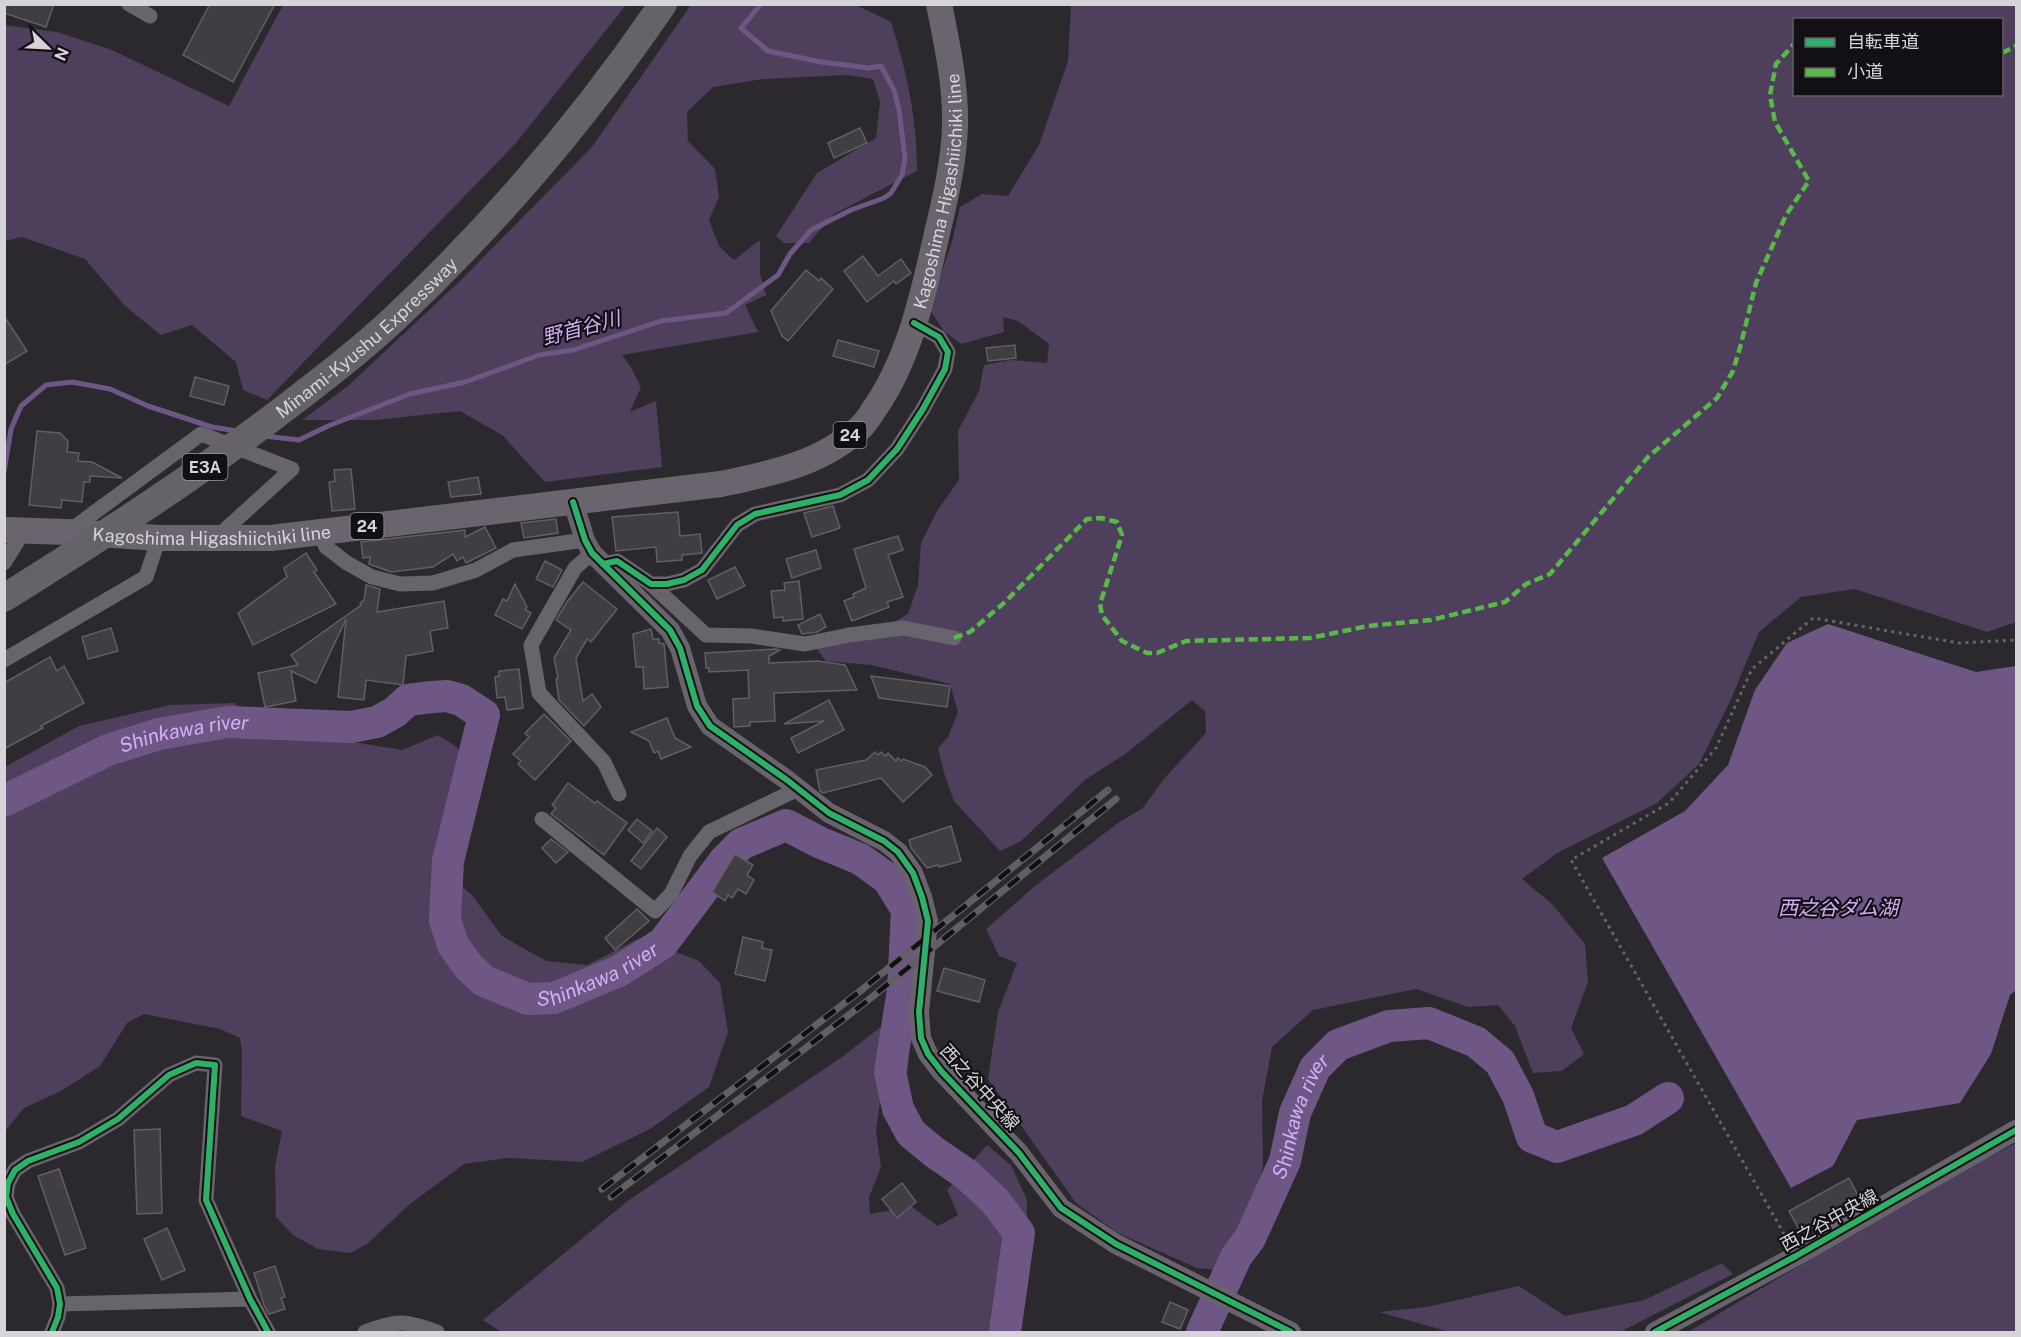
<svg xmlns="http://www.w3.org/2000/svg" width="2021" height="1337" font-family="'Public Sans','Noto Sans JP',sans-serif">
<rect width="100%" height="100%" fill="#2b292d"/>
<g fill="#4e3f5d" fill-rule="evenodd">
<path d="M 283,5 L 626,5 L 516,143 L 267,400 L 243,390 L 236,362 L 192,325 L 161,335 L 125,306 L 85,259 L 22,237 L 5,241 L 4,25 L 57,32 L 112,50 L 229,106 Z"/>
<path d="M 691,5 L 856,5 L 891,22 C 907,73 917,118 917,171 L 834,214 L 809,243 L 784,243 L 776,236 L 817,173 L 876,138 L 880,102 L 873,79 L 847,75 L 763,79 L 713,87 L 687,112 L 688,141 L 715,169 L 719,197 L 709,220 L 719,246 L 734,260 L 760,240 L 760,274 L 766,295 L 745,305 L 758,332 L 622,355 L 630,366 L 641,387 L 630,412 L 656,401 L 662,467 L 545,482 L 502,435 L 460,411 L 375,420 L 302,420 L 348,386 L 460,281 L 592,147 Z"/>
<path d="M 1071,5 L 2016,5 L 2016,622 L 1987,632 L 1855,589 L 1801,597 L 1759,632 L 1731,699 L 1699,764 L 1657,803 L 1557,853 L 1522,879 L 1552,904 L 1585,944 L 1588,982 L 1571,1028 L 1584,1054 L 1562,1071 L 1533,1073 L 1515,1026 L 1498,1005 L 1468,1007 L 1416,989 L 1313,1010 L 1272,1047 L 1262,1101 L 1263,1165 L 1253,1211 L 1234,1249 L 1218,1270 L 1197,1268 L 1118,1233 L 1076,1203 L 988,1079 L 998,1012 L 1017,963 L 999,956 L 986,929 L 1035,886 L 1118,823 L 1143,808 L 1163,780 L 1206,733 L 1205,711 L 1192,700 L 1128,752 L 1085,780 L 1021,841 L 1000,851 L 954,801 L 944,773 L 938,748 L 948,737 L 958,712 L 950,684 L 872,665 L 826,661 L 815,647 L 873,634 L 908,614 L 918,585 L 921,543 L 937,511 L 959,480 L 958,431 L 979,391 L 984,365 L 1011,360 L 1047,363 L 1049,344 L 1018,321 L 1003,317 L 1004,332 L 961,344 L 944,331 L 929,309 L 952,242 L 960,207 L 982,194 L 1008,196 L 1039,145 L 1068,61 ZM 1794,20 L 2002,20 L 2002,94 L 1794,94 Z"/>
<path d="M 234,703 L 284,738 L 347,741 L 402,750 L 438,735 L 457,747 L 471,770 L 432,861 L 472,895 L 502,936 L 546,961 L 587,965 L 640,938 L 699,961 L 720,983 L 728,1032 L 709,1087 L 650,1129 L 582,1162 L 507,1158 L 464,1164 L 410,1204 L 368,1243 L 351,1253 L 318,1249 L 293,1235 L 276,1217 L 275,1166 L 282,1131 L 241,1116 L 242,1051 L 240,1038 L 220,1029 L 144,1014 L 127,1023 L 100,1066 L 61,1091 L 24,1108 L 5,1131 L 5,767 L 79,726 L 170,705 Z"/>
<path d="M 882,1026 L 909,1058 L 906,1084 L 880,1102 L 876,1131 L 881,1167 L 869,1197 L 870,1214 L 912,1207 L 938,1226 L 958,1215 L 947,1190 L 987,1145 L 1011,1165 L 1027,1200 L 1027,1268 L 1018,1332 L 501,1332 L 483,1320 L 629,1200 L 842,1057 Z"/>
<path d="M 2016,1143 L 2016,1332 L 1688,1332 L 1930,1188 Z"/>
<path d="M 1722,1263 L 1733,1274 L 1620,1332 L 1450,1332 L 1379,1312 L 1427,1307 L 1519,1286 L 1565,1316 L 1644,1300 Z"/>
</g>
<path fill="#6f5785" d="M 1828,624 L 1976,672 L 2016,666 L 2016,990 L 2010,995 L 1991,1054 L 1960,1103 L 1857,1120 L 1833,1166 L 1791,1188 L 1602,858 L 1685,811 L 1728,765 L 1755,690 L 1787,643 Z"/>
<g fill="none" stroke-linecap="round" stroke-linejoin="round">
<g stroke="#6f5785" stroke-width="5">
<path d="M 264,436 L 299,440 L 328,426 L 410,394 L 465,382 L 539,355 L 573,350 L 661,321 L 726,313 L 778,275 L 790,254 L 811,230 L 851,210 L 884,198 L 891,193 L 902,175 L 905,158 L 899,110 L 894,90 L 881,66 L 869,68 L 821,62 L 768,51 L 741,28 L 761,4"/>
<path d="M 4,472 L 11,429 L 21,406 L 46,385 L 72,382 L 110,389 L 148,406 L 212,427 L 237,431"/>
</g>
<g stroke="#6f5785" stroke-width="32">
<path id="s1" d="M 4,801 L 108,750 L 159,734 L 228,722 L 351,727 L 377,722 L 395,712 L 408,700 L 432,697 L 447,696 L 461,700 L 484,715 L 448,861 L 445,920 L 453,945 L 469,967 L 484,981 L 528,999 L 554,998 L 619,971 L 663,943 L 725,860 L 741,844 L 786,825 L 821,843 L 860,859 L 888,879 L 907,910 L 903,990 L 890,1072 L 898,1109 L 911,1133 L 934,1152 L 966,1174 L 995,1201 L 1019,1233 L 1005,1332"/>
<path id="s2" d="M 1202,1332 L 1236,1257 L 1250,1238 L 1285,1161 L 1295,1113 L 1315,1068 L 1338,1045 L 1389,1026 L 1429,1023 L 1476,1042 L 1500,1062 L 1518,1096 L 1532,1137 L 1557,1147 L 1634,1120 L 1668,1098"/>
</g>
</g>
<g fill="#403e42" stroke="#615f63" stroke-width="1.5">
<path d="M 4,4 L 54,4 L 46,27 L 4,13 Z"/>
<path d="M 210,4 L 275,4 L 233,82 L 183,55 Z"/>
<path d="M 860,128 L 867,143 L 834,158 L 828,143 Z"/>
<path d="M 863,256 L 878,276 L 901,259 L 911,273 L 896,284 L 894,281 L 867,302 L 844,271 Z"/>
<path d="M 806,270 L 819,281 L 821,278 L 833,289 L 788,341 L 782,336 L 771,311 Z"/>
<path d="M 4,316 L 27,351 L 4,365 Z"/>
<path d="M 838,340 L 879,351 L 874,367 L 833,356 Z"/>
<path d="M 1015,345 L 1016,358 L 988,361 L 986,348 Z"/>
<path d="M 195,377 L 229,386 L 224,405 L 190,396 Z"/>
<path d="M 37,431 L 60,433 L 68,441 L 67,452 L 79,453 L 78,461 L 92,462 L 122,478 L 90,476 L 90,482 L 84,482 L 82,502 L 62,500 L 61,508 L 29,505 Z"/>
<path d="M 351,469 L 355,509 L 332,511 L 329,482 L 335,481 L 334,470 Z"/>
<path d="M 478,477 L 481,494 L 451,497 L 448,482 Z"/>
<path d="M 833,506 L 840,528 L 812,537 L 804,513 Z"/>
<path d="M 678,512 L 680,536 L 700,534 L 702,553 L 682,555 L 682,560 L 657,562 L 656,547 L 616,551 L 612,517 Z"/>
<path d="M 556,519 L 558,533 L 524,538 L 521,523 Z"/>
<path d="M 485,527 L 496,548 L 466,563 L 463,557 L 457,561 L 453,554 L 433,567 L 391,572 L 369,564 L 370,557 L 363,558 L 361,542 L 465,530 L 465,537 Z"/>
<path d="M 898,536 L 903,550 L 888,555 L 903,597 L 887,602 L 889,607 L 852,621 L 844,601 L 854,597 L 853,594 L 866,588 L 854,549 Z"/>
<path d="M 816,550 L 821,568 L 792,578 L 786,559 Z"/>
<path d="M 306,553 L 317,570 L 314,572 L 336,604 L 253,645 L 238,613 L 287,577 L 284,568 Z"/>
<path d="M 545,561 L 562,570 L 553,587 L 536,579 Z"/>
<path d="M 735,567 L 745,586 L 717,599 L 708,580 Z"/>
<path d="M 799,581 L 803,619 L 783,621 L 783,617 L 774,618 L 771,591 L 785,590 L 784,583 Z"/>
<path d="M 583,582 L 617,609 L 591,642 L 587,639 L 576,658 L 583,701 L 592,694 L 601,707 L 584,726 L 559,700 L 556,679 L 558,678 L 554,658 L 571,630 L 556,620 L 567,602 Z"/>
<path d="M 515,584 L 527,607 L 525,610 L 531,613 L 522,629 L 495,615 L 503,599 L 507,601 Z"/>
<path d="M 366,585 L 380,589 L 377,612 L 444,601 L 448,628 L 430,631 L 433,651 L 406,656 L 403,685 L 366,680 L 364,700 L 338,697 L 346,619 L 316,683 L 291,671 L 296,701 L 265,707 L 258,673 L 298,665 L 291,655 L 361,605 L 360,603 L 364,600 Z"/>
<path d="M 820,614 L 826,627 L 817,632 L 802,634 L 798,625 Z"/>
<path d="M 111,628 L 118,651 L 88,659 L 82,637 Z"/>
<path d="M 651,629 L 653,639 L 659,639 L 659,643 L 664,644 L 668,687 L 644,689 L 643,667 L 636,667 L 633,634 Z"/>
<path d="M 776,649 L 780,650 L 769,656 L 769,663 L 818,661 L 845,665 L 857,690 L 774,693 L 775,721 L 750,722 L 750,726 L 734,727 L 733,699 L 749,698 L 748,670 L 709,672 L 709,668 L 706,668 L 705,653 Z"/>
<path d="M 50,657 L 57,671 L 64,666 L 84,703 L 41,726 L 43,728 L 4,749 L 4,683 Z"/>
<path d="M 519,669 L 523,708 L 507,710 L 505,697 L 497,698 L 495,677 L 499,676 L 499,671 Z"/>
<path d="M 871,676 L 950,686 L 947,707 L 879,698 Z"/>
<path d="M 829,700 L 844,730 L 798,753 L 791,738 L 824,721 L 784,724 Z"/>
<path d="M 544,714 L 571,741 L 535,780 L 518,764 L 521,761 L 513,754 L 529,737 L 525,733 Z"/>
<path d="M 667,718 L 675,738 L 691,747 L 661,759 L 658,751 L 654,753 L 649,741 L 631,732 Z"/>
<path d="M 875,752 L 878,755 L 881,752 L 885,756 L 888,753 L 896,761 L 898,758 L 901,761 L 903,759 L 925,767 L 932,775 L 903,802 L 881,778 L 823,793 L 820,791 L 816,770 L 866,760 Z"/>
<path d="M 568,783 L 595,803 L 597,801 L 627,823 L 604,855 L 551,814 L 556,808 L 552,805 Z"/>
<path d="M 637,819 L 652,831 L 643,843 L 628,830 Z"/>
<path d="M 951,826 L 961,861 L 939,867 L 938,865 L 927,868 L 911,848 L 909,840 Z"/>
<path d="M 657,828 L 667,837 L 641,869 L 631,861 Z"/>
<path d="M 551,839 L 568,852 L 556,863 L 542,848 Z"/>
<path d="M 735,854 L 753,865 L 747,875 L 754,880 L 746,894 L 738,889 L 732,898 L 728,895 L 725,901 L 712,892 Z"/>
<path d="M 637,909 L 649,921 L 615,950 L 605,938 Z"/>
<path d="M 743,937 L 763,942 L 762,948 L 772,950 L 765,981 L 735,974 Z"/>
<path d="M 944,968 L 985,980 L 979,1002 L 937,991 Z"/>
<path d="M 160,1129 L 162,1213 L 137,1214 L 134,1130 Z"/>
<path d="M 59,1169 L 86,1248 L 65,1255 L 38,1176 Z"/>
<path d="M 1849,1178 L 1862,1203 L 1845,1212 L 1844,1210 L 1801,1233 L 1789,1211 Z"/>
<path d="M 902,1183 L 916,1202 L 897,1218 L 882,1199 Z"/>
<path d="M 167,1228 L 185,1270 L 162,1280 L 144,1239 Z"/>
<path d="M 275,1266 L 285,1297 L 281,1298 L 285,1309 L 269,1314 L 264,1305 L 254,1273 Z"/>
<path d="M 1170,1302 L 1188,1310 L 1180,1329 L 1162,1322 Z"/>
</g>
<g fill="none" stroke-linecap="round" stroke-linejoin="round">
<path stroke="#666468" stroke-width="3" stroke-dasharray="3 4.5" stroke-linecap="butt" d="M 1788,1241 L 1571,860 L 1669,803 L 1716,748 L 1752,669 L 1813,618 L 1959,643 L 2016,640"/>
<g stroke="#67646c" stroke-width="15">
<path d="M 129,4 L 150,16"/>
<path d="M 68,532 L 201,434 L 292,469 L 215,539"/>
<path d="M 319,532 L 326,547 L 347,563 L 372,577 L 400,584 L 433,583 L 476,570 L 513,550 L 585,540"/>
<path d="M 592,553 L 575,568 L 531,645 L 539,693 L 604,762 L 619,794"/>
<path d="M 4,563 L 17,542 L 18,531"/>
<path d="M 603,564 L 617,561 L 651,584 L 667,584 L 684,580 L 702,570 L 737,525 L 755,514 L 840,495 L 868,480 L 897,449 L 923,409 L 945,369 L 948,352 L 939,337 L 914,323"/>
<path d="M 651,584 L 706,635 L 751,636 L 805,644 L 849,635 L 903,628 L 954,638"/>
<path d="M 4,660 L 146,577 L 159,538"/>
<path d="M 542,819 L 655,911 L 671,894 L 690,856 L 709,832 L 798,789"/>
<path d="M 60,1304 L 250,1299"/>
<path d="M 52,1332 L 58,1317 L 60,1304 L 57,1288 L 13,1214 L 6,1197 L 8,1183 L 15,1170 L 28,1161 L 79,1142 L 118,1119 L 169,1075 L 196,1063 L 215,1065 L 206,1200 L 250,1299 L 268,1332"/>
<path d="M 365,1332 C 396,1320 406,1320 437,1332"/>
</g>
<g stroke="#67646c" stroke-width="20">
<path d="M 573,502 L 585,540 L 592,553 L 670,630 L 680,648 L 697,706 L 710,726 L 787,780 L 829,813 L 884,841 L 898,852 L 913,873 L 922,897 L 928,921 L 919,1012 L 921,1038 L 928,1054 L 942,1072 L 1019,1153 L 1061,1208 L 1116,1244 L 1291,1332"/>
<path d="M 1655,1332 L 1796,1256 L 2016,1130"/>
</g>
<path stroke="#69646e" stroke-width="26" id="s3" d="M 4,530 L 68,532 L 159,538 L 271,538 L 721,484 C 773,473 822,464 862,426 C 867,421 871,414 875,408 C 911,356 924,290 938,229 C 946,195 954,161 955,126 C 956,85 947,44 939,4"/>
<path stroke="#666269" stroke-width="28" id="s4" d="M 4,598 C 103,536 201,473 293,402 C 328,375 363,348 395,318 C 495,224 585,118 663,4"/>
<defs>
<g id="rail">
<path d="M 602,1189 L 859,992 L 1108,790"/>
<path d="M 611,1197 L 867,1001 L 1116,799"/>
</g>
</defs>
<use href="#rail" stroke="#625f64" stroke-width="7"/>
<use href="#rail" stroke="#121014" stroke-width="4.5" stroke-dasharray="14" stroke-linecap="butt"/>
<g stroke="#58b947" stroke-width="4.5" stroke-dasharray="9 4.5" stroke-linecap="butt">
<path d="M 2002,53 L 2016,46"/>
<path d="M 954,638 L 970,632 L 1005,602 L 1087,519 L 1101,518 L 1117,522 L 1122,535 L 1100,604 L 1102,615 L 1122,641 L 1147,653 L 1157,653 L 1186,641 L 1310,638 L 1368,626 L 1431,620 L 1505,602 L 1526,584 L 1550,574 L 1648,457 L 1717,398 L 1733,371 L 1741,344 L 1756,283 L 1786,215 L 1809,181 L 1775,122 L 1770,95 L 1776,64 L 1794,44"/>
</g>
<defs>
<g id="cycleway">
<path d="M 573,502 L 585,540 L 592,553 L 670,630 L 680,648 L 697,706 L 710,726 L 787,780 L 829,813 L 884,841 L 898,852 L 913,873 L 922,897 L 928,921 L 919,1012 L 921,1038 L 928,1054 L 942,1072 L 1019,1153 L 1061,1208 L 1116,1244 L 1291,1332"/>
<path d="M 603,564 L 617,561 L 651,584 L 667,584 L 684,580 L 702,570 L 737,525 L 755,514 L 840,495 L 868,480 L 897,449 L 923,409 L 945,369 L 948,352 L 939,337 L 914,323"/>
<path d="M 52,1332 L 58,1317 L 60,1304 L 57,1288 L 13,1214 L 6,1197 L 8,1183 L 15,1170 L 28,1161 L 79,1142 L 118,1119 L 169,1075 L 196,1063 L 215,1065 L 206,1200 L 250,1299 L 268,1332"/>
<path d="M 1655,1332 L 1796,1256 L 2016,1130"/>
</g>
</defs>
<use href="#cycleway" stroke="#121014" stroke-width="10"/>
<use href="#cycleway" stroke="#2db169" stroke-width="6"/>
</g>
<g text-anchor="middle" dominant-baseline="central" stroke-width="4.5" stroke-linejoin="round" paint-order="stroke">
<g fill="#121014" stroke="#9b989e" stroke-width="1.5">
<rect x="833.5" y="422" width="33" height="26" rx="4.5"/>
<rect x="182.5" y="454" width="45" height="26" rx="4.5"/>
<rect x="350.5" y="513" width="33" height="26" rx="4.5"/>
</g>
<g font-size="16" font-weight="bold" fill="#d6d3d9">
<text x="850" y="435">24</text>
<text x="205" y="467">E3A</text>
<text x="367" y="526">24</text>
</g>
<g font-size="18" fill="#d6d3d9" stroke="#121014">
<text stroke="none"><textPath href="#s3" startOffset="1126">Kagoshima Higashiichiki line</textPath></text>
<text stroke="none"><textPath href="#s4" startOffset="447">Minami-Kyushu Expressway</textPath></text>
<text stroke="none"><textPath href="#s3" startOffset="208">Kagoshima Higashiichiki line</textPath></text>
<text transform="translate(980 1087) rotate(48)">西之谷中央線</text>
<text transform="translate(1829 1220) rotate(-29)">西之谷中央線</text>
</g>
<g font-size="20" font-style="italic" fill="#d4adf9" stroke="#121014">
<text transform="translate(581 328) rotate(-15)">野首谷川</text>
<text stroke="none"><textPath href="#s1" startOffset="194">Shinkawa river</textPath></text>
<text x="1838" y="908">西之谷ダム湖</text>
<text stroke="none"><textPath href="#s1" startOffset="914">Shinkawa river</textPath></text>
<text stroke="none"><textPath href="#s2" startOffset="238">Shinkawa river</textPath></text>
</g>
</g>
<rect width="2021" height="1337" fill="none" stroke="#d6d3d9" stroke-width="12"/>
<rect x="1793" y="18" width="210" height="78" fill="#121014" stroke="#605e63" stroke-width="1.5"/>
<rect x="1805" y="38" width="30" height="9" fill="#2db169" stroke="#605e63" stroke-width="1.5"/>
<text x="1847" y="48" font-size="18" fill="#d6d3d9">自転車道</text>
<rect x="1805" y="68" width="30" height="9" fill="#58b947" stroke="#605e63" stroke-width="1.5"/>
<text x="1847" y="78" font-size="18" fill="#d6d3d9">小道</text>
<g transform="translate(48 48) rotate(114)" stroke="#121014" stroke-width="4.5" paint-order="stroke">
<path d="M0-4.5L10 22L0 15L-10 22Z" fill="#d6d3d9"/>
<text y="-9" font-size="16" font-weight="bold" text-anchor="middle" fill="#d6d3d9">N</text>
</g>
</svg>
